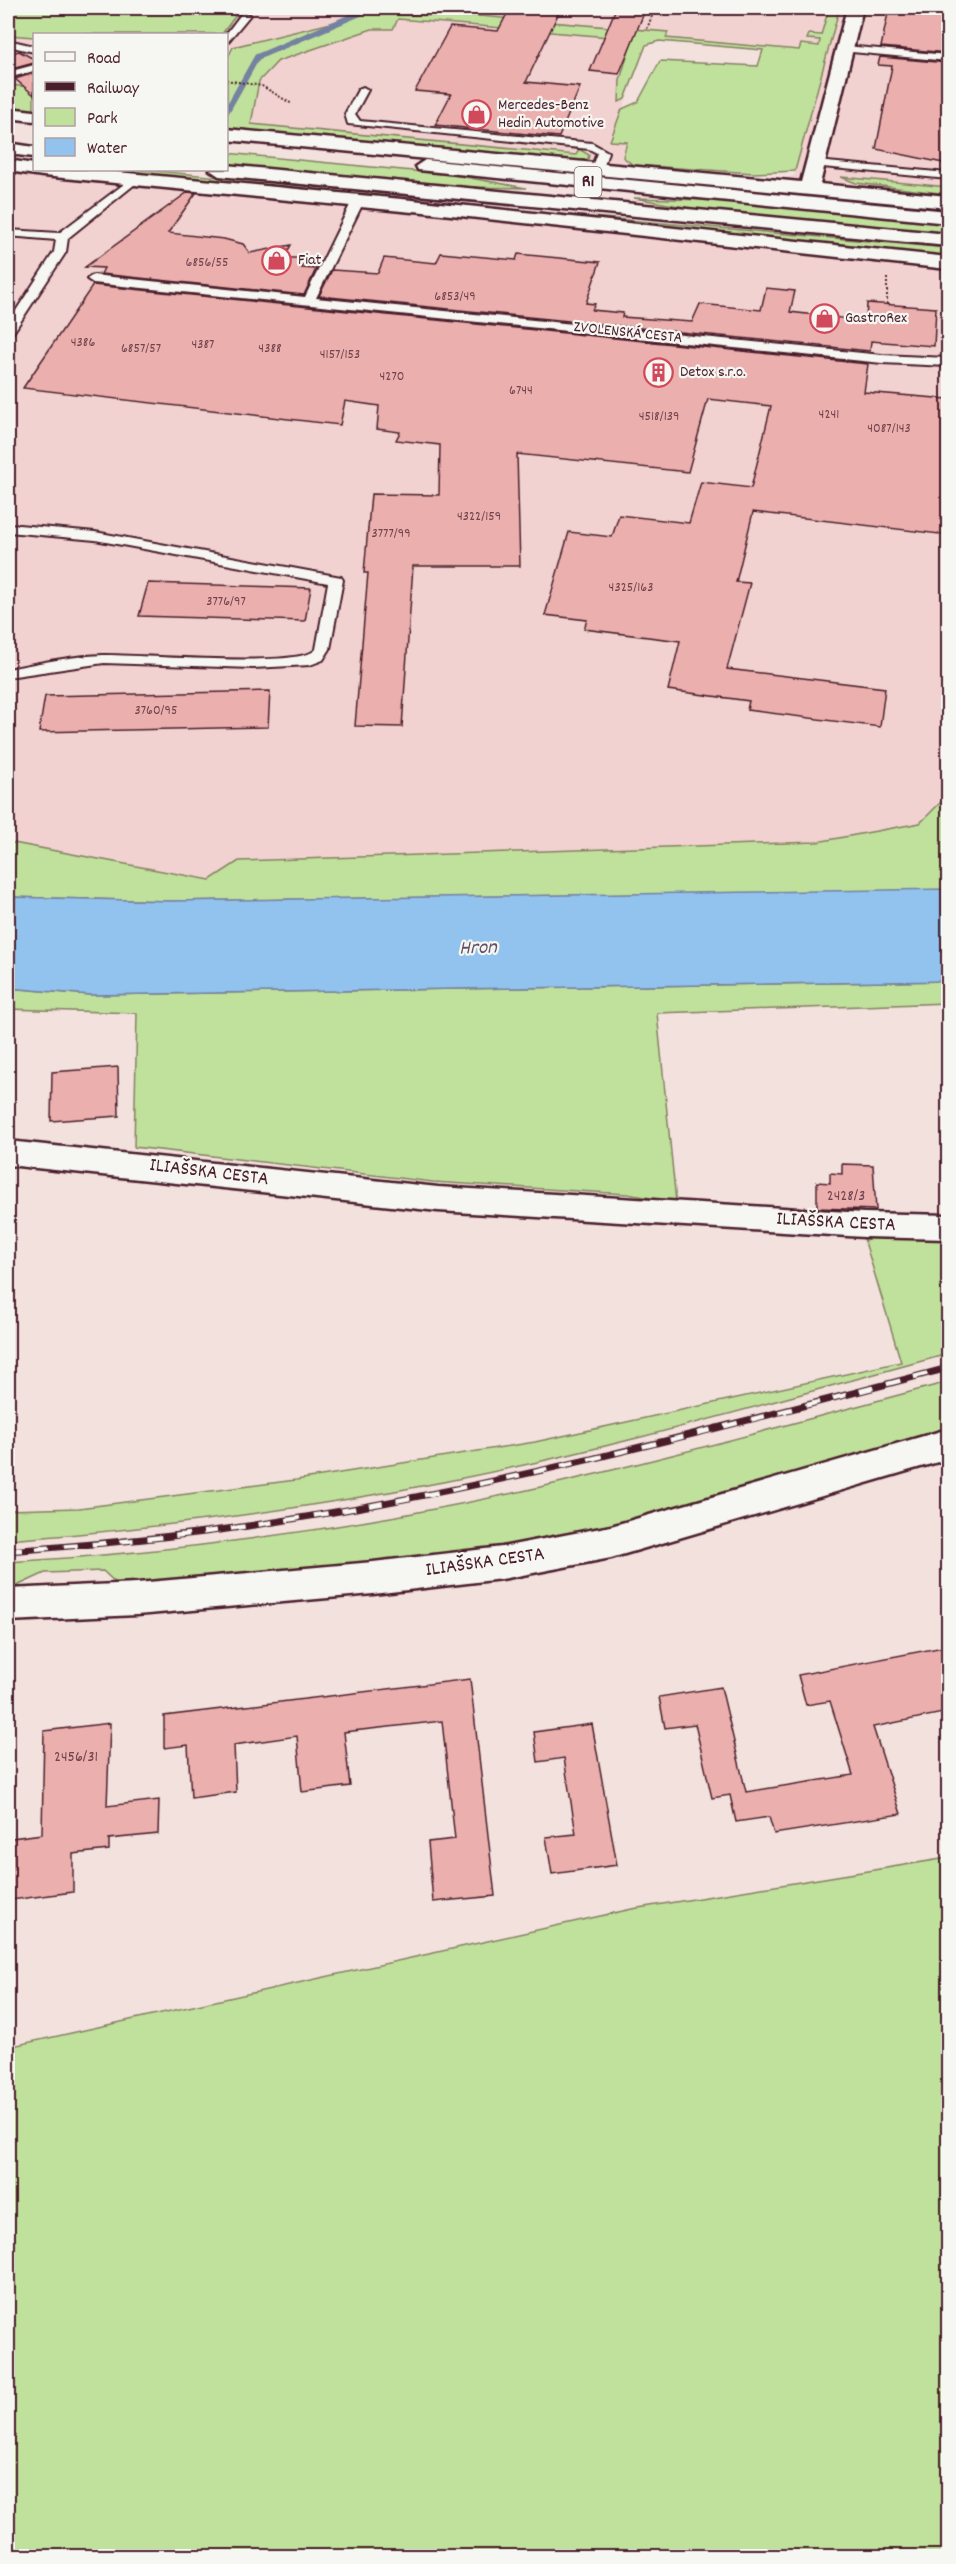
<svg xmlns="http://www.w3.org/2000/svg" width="956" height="2564" font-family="Dekko,sans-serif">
<rect width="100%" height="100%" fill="#f3e1de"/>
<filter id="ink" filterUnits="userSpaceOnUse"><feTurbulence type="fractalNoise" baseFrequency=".0167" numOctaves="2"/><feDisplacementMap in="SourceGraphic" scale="12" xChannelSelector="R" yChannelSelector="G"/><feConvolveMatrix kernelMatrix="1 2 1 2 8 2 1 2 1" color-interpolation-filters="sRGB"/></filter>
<g filter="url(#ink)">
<g fill="#f1d2d0">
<path d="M 152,8 L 365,8 L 335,22 L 233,47 L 227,47 L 226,34 L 222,34 L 236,15 Z"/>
<path d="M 399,8 L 948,8 L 948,195 L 780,179 L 794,176 L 827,55 L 648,41 L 611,140 L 627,142 L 624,157 L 633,165 L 584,161 L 588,159 L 579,149 L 576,155 L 251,125 L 259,81 L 278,61 L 372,29 L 393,29 L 401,15 L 390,14 Z"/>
<path d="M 8,35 L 34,37 L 34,111 L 8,109 Z"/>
<path d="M 8,172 L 487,215 L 948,268 L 948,795 L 920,823 L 817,842 L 239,861 L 210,880 L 8,842 Z"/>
</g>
<g fill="#c0e19b" stroke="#858063" stroke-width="1.5">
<path d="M 8,8 L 152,8 L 236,15 L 222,34 L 34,34 L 34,37 L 8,35 Z"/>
<path d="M 365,8 L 399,8 L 391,14 L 401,15 L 467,15 L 668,32 L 666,38 L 799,50 L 801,44 L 819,46 L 820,40 L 807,39 L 809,34 L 821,35 L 829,8 L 839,8 L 839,10 L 795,171 L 754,173 L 633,165 L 623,157 L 627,142 L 610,141 L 622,109 L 638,102 L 660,61 L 758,66 L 763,50 L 659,41 L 646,45 L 625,99 L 619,102 L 620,80 L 632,39 L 398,19 L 393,29 L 372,29 L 278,61 L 259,81 L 251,124 L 576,155 L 579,149 L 589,155 L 588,159 L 577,161 L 227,129 L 227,59 L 233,47 L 335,22 Z"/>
<path d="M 8,85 L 34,87 L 34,111 L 8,109 Z"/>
<path d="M 226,153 L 454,175 L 526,188 L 460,187 L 227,164 Z"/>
<path d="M 101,170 L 146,170 L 386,193 L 384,198 Z"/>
<path d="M 841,177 L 948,187 L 948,194 L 856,183 Z"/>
<path d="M 634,198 L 709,200 L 948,223 L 948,234 L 707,211 Z"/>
<path d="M 478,207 C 635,221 792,233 948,248 L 948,257 L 474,208 Z"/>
<path d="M 948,795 L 948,889 L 942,890 L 170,901 L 8,897 L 8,842 L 210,880 L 239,861 L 817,842 L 920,823 Z"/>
<path d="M 948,981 L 948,1003 L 657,1013 L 676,1202 L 627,1194 L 433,1182 L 134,1147 L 137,1013 L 8,1009 L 8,988 L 90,995 Z"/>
<path d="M 863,1235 L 948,1236 L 948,1354 C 781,1399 613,1449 443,1482 C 299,1510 154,1529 8,1540 L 8,1510 L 79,1508 L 296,1480 L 535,1442 L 901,1362 Z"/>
<path d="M 948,1382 L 948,1433 C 816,1471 682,1517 547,1544 C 409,1571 259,1575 119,1586 L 103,1571 L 45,1573 L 8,1590 L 8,1562 C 181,1552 354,1528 523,1491 C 666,1459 807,1419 948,1382 Z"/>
<path d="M 948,1858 L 948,2556 L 8,2556 L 8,2047 L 632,1909 Z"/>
</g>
<path fill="#92c3ee" stroke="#7581a0" stroke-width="1.5" d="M 948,889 L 948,981 L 90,995 L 8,988 L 8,897 L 170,901 Z"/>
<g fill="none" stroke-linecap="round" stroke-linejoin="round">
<path stroke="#7581a0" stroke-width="6" d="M 226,112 L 257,57 L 372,8"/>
</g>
<g fill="#ebb0ae" stroke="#4a1f2b" stroke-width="1.5">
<path d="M 510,8 L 561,8 L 526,82 L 580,87 L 559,137 L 435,125 L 451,94 L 415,91 L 450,27 L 498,31 Z"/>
<path d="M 616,8 L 646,8 L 619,74 L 590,71 Z"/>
<path d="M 889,8 L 948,12 L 948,53 L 881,47 Z"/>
<path d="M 19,51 L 34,59 L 34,63 L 8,70 L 8,54 Z"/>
<path d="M 880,57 L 948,63 L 948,164 L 876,149 L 892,66 L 878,65 Z"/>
<path d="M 34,73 L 34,95 L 15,79 Z"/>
<path d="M 188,192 L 196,193 L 168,233 L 224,239 L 243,244 L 250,253 L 291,245 L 284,258 L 307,258 L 302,268 L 316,269 L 304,295 L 101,274 L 104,268 L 85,267 Z"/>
<path d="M 441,253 L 516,260 L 518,254 L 600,262 L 586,303 L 595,304 L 592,310 L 623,313 L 622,317 L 692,322 L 700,304 L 761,310 L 766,288 L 795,291 L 790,312 L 866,321 L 867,303 L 936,308 L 934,346 L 871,341 L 870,351 L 319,296 L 332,270 L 378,273 L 384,258 L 436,263 Z"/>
<path d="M 93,285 L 868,364 L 864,392 L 948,399 L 948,535 L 753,512 L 736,582 L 750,583 L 727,669 L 885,688 L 880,727 L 747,710 L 749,701 L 668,690 L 680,641 L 584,629 L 587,620 L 545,615 L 569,532 L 612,537 L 619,515 L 689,523 L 701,482 L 751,488 L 771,406 L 708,399 L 688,472 L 517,454 L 520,566 L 413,566 L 402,727 L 355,726 L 368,573 L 364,573 L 371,494 L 439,495 L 440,445 L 396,440 L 400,432 L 377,429 L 379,406 L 345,401 L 340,425 L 23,388 Z"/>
<path d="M 148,583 L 311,588 L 305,621 L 139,616 Z"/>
<path d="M 270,691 L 268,727 L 39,732 L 45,696 Z"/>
<path d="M 118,1067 L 119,1116 L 51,1121 L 52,1072 Z"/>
<path d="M 842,1164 L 873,1165 L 876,1210 L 817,1208 L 817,1182 L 830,1183 L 830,1173 L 842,1174 Z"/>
<path d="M 943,1647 L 948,1661 L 948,1712 L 873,1727 L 901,1814 L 774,1834 L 769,1817 L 736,1822 L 730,1795 L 712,1798 L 695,1724 L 665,1728 L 659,1697 L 721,1687 L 746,1792 L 853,1775 L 830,1701 L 806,1705 L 798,1675 Z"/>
<path d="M 470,1679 L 495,1896 L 433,1902 L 428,1842 L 455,1839 L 442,1721 L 344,1732 L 350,1786 L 302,1792 L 297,1736 L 234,1745 L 236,1792 L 191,1798 L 188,1745 L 164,1748 L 164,1716 Z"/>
<path d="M 110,1723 L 107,1806 L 159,1800 L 158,1834 L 109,1839 L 109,1850 L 73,1854 L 73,1892 L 11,1900 L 12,1838 L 42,1834 L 44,1731 Z"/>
<path d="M 592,1724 L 617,1865 L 552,1874 L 546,1837 L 576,1834 L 564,1758 L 538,1762 L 534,1732 Z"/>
</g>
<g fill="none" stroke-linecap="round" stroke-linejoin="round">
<defs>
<g id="lane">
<path d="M 242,13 L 250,15 L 226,44 L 226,34 Z"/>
<path d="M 8,40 L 34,46 L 34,52 L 8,46 Z"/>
<path d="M 845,46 L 948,55 L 948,61 L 841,51 L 840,49 Z"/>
<path d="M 34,65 L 34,71 L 8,78 L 8,72 Z"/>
<path d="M 363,87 L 368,90 L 355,114 L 360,121 L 592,143 L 608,152 L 603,169 L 597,172 L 591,169 L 597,153 L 589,149 L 348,124 L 345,114 L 358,90 Z"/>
<path d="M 816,161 L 948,173 L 948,179 L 812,166 L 810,164 Z"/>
<path d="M 136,175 L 142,178 L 140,180 L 68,238 L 66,252 L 13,333 L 8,333 L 8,323 L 54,252 L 56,240 L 8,236 L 8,230 L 59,233 Z"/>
<path d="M 358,198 L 364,201 L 316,298 L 882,355 L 948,358 L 948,366 L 882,363 L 93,283 L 87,279 L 93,275 L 305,297 L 352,201 Z"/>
<path d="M 8,524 L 95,532 L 341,577 L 343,580 L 330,649 L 323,660 L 310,665 L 253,668 L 104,663 L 8,677 L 8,669 C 39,663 71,656 103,655 C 135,654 303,669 316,649 L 328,583 L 95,540 L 8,532 Z"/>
</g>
<g id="street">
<path d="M 847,8 L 863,8 L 820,184 L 948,196 L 948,208 L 226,140 L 226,129 L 801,182 Z"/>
<path d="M 8,108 L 34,111 L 34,121 L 8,118 Z"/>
<path d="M 8,1141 L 438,1187 L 864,1213 L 948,1215 L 948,1239 L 864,1237 L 438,1211 L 8,1165 Z"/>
<path d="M 948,1429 L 948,1459 L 611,1558 L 502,1579 L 373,1594 L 137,1615 L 8,1621 L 8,1589 L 137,1583 L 373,1562 L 502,1547 L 611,1526 Z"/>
</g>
<path id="secondary" d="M 412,200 L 948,257 L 948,269 L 405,210 L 402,206 L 405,202 Z"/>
<path id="primary" d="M 8,160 L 34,164 L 34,170 L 96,170 L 412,200 L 422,206 L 412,212 L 43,176 L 8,171 Z"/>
<g id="highway">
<path d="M 8,143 L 34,147 L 34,157 L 8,154 Z"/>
<path d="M 425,160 L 948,211 L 948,223 L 418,170 L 416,166 Z"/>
<path d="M 226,165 L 948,234 L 948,246 L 219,176 L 210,170 L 226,170 Z"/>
</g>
</defs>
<use href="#lane" stroke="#4a1f2b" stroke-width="4"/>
<use href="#street" stroke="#4a1f2b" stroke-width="5"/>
<use href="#secondary" stroke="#4a1f2b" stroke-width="5"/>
<use href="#primary" stroke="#4a1f2b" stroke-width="5"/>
<use href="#highway" stroke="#4a1f2b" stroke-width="5"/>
<g stroke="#4a1f2b" stroke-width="2" stroke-dasharray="2 2" stroke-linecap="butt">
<path d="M 910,8 L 948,10"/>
<path d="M 647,29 L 655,8"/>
<path d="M 226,80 L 262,86 L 292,104"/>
<path d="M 887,278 L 887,305"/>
</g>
<use href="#lane" fill="#f6f6f2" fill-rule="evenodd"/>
<use href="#street" fill="#f6f6f2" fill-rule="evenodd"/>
<use href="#secondary" fill="#f6f6f2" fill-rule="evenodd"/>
<use href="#primary" fill="#f6f6f2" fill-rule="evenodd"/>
<use href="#highway" fill="#f6f6f2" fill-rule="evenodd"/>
<defs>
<path id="rail" d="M 8,1551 C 88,1545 168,1538 248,1526 C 485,1491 717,1429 948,1368"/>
</defs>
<use href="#rail" stroke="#4a1f2b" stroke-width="7"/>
<use href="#rail" stroke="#f6f6f2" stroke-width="4.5" stroke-dasharray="14" stroke-linecap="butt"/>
</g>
</g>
<defs>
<symbol id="shop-ring" viewBox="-11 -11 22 22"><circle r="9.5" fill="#f6f6f2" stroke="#d1495b" stroke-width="1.5"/><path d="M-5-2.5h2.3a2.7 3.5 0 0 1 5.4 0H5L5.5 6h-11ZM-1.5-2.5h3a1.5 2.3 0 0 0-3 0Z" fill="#d1495b"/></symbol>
<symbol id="building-ring" viewBox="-11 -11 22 22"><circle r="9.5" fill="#f6f6f2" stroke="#d1495b" stroke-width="1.5"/><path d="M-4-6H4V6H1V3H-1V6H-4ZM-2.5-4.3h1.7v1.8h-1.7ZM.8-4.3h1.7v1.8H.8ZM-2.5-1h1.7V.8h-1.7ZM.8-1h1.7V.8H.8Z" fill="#d1495b"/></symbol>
</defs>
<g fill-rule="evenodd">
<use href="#shop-ring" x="460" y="98" width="33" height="33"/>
<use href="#shop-ring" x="260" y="244" width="33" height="33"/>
<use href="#shop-ring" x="808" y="302" width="33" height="33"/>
<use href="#building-ring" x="642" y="356" width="33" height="33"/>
</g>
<g text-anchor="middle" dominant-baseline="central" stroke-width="4.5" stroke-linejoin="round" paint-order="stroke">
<g font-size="14" fill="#72434c">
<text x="207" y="263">6856/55</text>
<text x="455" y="297">6853/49</text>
<text x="83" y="343">4386</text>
<text x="203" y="345">4387</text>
<text x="141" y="349">6857/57</text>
<text x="270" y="349">4388</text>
<text x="340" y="355">4157/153</text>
<text x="392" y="377">4270</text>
<text x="521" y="391">6744</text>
<text x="829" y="415">4241</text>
<text x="659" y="417">4518/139</text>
<text x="889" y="429">4087/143</text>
<text x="479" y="517">4322/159</text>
<text x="391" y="534">3777/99</text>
<text x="631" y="588">4325/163</text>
<text x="226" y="602">3776/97</text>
<text x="156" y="711">3760/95</text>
</g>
<g font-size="16" fill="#4a1f2b" stroke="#f6f6f2" text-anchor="start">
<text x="498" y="105">Mercedes-Benz<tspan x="498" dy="18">Hedin Automotive</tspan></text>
<text x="298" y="260">Fiat</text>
<text x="845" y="318">GastroRex</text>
<text x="680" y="372">Detox s.r.o.</text>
</g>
<g font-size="16" fill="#4a1f2b" stroke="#f6f6f2">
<text transform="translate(628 333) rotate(6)">ZVOLENSKÁ CESTA</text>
</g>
<g font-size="16" fill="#72434c">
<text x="846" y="1196">2428/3</text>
<text x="76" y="1757">2456/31</text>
</g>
<rect fill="#f6f6f2" stroke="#7e6067" stroke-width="1.5" x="574.5" y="167" width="27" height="30" rx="4.5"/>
<g font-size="18" font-weight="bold" fill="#4a1f2b">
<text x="588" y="182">R1</text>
</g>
<g font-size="20" fill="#4a1f2b" stroke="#f6f6f2">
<text transform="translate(209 1173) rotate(7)">ILIAŠSKA CESTA</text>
<text transform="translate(836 1223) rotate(3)">ILIAŠSKA CESTA</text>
<text transform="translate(485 1563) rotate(-8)">ILIAŠSKA CESTA</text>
</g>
<g font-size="21" font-style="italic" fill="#605066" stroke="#f6f6f2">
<text transform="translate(478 949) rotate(-2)">Hron</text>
</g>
</g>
<rect width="956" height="2564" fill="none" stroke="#f6f6f2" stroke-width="30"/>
<rect x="15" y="15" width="926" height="2534" fill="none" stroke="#4a1f2b" stroke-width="2" filter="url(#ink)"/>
<rect x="33" y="33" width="195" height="138" fill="#f6f6f2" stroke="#b1a0a2" stroke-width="1.5"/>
<rect x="45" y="52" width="30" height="9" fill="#f6f6f2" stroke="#b1a0a2" stroke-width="1.5"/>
<text x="87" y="63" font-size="18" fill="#4a1f2b">Road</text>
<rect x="45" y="82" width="30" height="9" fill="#4a1f2b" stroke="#b1a0a2" stroke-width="1.5"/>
<text x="87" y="93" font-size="18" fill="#4a1f2b">Railway</text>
<rect x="45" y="108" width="30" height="18" fill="#c0e19b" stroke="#b1a0a2" stroke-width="1.5"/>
<text x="87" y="123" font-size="18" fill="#4a1f2b">Park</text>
<rect x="45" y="138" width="30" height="18" fill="#92c3ee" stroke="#b1a0a2" stroke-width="1.5"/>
<text x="87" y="153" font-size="18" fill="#4a1f2b">Water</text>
</svg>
